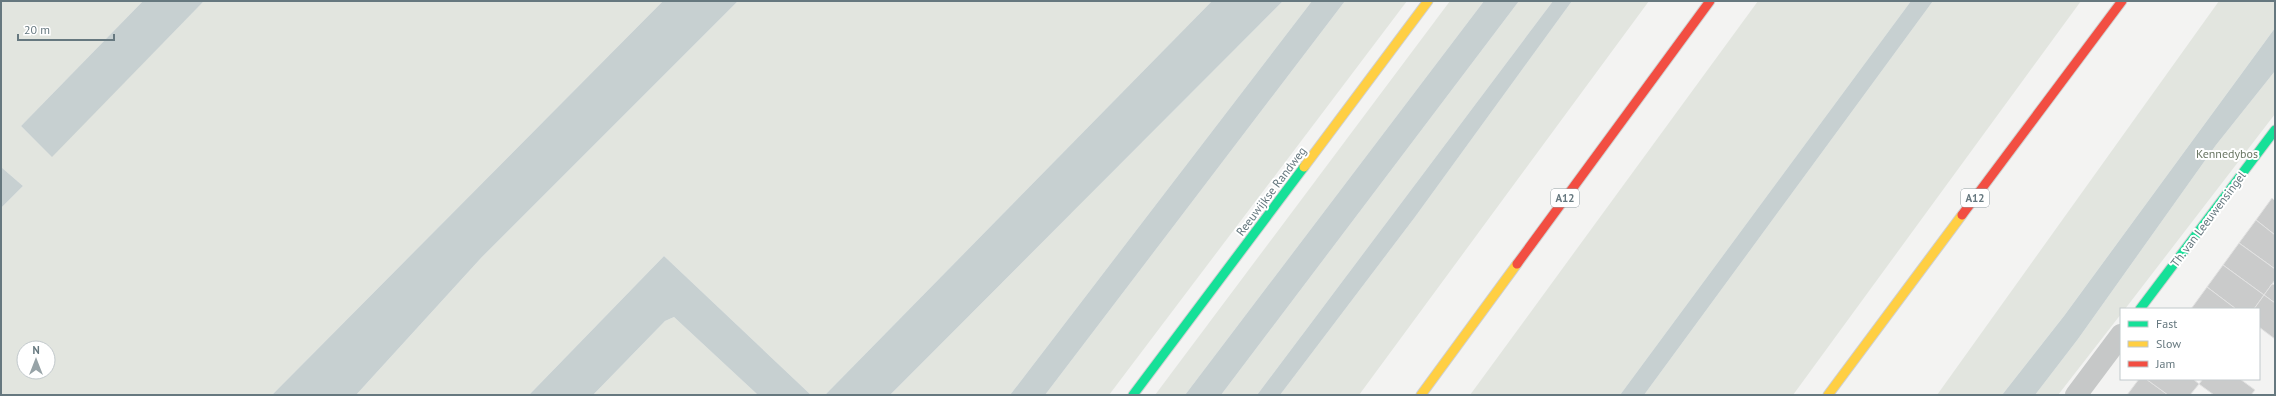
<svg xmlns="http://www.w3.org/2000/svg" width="2276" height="396" font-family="'PT Sans',sans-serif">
<rect width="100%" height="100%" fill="#f3f3f2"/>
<g fill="#e2e5df" fill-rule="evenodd">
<path d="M 1,1 L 143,1 L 21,126 L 52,156 L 204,1 L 663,1 L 272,395 L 1,395 L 1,208 L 23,186 L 1,167 ZM 24,348 L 48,348 L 48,372 L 24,372 Z"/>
<path d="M 738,1 L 1212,1 L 825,395 L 811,395 L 664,256 L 529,395 L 356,395 L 481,258 Z"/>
<path d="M 1283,1 L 1312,1 L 1010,395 L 890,395 Z"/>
<path d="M 1345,1 L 1407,1 L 1109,395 L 1045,395 Z"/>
<path d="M 1450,1 L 1484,1 L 1185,395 L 1155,395 Z"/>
<path d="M 1519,1 L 1553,1 L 1257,395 L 1221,395 Z"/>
<path d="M 1572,1 L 1649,1 L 1359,395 L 1280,395 L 1415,217 Z"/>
<path d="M 1758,1 L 1911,1 L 1620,395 L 1470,395 Z"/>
<path d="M 1933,1 L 2081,1 L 1793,395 L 1644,395 Z"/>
<path d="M 2219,1 L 2275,1 L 2275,28 L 2064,316 L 2002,395 L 1937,395 Z"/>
<path d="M 2275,71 L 2275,114 L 2125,309 L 2121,309 L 2121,314 L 2058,395 L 2035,395 L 2078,339 L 2216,145 Z"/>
<path d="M 674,317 L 758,395 L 593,395 L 665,321 Z"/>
</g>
<g fill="#c7d0d1">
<path d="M 143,1 L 204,1 L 52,157 L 21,126 Z"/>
<path d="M 663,1 L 738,1 L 481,258 L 356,395 L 272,395 Z"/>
<path d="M 1212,1 L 1283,1 L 890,395 L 825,395 Z"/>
<path d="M 1312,1 L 1345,1 L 1045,395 L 1010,395 Z"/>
<path d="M 1484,1 L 1519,1 L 1221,395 L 1185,395 Z"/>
<path d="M 1553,1 L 1572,1 L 1415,217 L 1280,395 L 1257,395 Z"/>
<path d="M 1911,1 L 1933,1 L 1644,395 L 1620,395 Z"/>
<path d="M 2275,28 L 2275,71 L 2216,145 L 2078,339 L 2035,395 L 2002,395 L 2064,316 Z"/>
<path d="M 1,167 L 23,186 L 1,208 Z"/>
<path d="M 664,256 L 811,395 L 758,395 L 674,317 L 665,321 L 593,395 L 529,395 Z"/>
</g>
<g fill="#cacbcb" stroke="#e2e2e2">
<path d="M 2272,198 L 2275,201 L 2275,235 L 2256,220 Z"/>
<path d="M 2256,220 L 2275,235 L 2275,269 L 2239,243 Z"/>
<path d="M 2239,243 L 2275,269 L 2275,280 L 2264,295 L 2223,265 Z"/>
<path d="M 2223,265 L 2264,295 L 2254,309 L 2236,309 L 2207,287 Z"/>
<path d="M 2272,284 L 2275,285 L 2275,303 L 2264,295 Z"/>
<path d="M 2207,287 L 2236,309 L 2191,309 Z"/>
<path d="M 2264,295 L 2275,303 L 2275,339 L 2259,327 L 2259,309 L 2254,309 Z"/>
<path d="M 2139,379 L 2146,379 L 2168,395 L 2127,395 Z"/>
<path d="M 2146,379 L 2193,379 L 2199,384 L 2190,395 L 2168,395 Z"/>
<path d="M 2203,379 L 2240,379 L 2255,390 L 2251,395 L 2214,395 L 2199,384 Z"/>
</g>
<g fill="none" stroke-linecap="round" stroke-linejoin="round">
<defs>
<g id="fast">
<path d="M 2140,309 L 2275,130"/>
<path d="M 1133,395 L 1304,167"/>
</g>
<g id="slow">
<path d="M 1304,167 L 1428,1"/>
<path d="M 1421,395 L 1517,264"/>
<path d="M 1828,395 L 1962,215"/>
</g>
<g id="jam">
<path d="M 1962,215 L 2122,1"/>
<path d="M 1517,264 L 1710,1"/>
</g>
</defs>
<use href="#fast" stroke="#cfd0d0" stroke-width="11"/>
<use href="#slow" stroke="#cfd0d0" stroke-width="11"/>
<use href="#jam" stroke="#cfd0d0" stroke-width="11"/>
<path stroke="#c6c8c8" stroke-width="22" d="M 2076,395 L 2121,335"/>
<use href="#fast" stroke="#16e098" stroke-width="9"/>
<use href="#slow" stroke="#ffcf43" stroke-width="9"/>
<use href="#jam" stroke="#f24e42" stroke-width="9"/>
</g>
<g text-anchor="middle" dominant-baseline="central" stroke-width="4" stroke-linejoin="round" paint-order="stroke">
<g fill="#fff" stroke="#94a0a5" stroke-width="1">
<rect x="1551" y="189" width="28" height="18" rx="3"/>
<rect x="1961" y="189" width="28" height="18" rx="3"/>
</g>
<g font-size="11" font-weight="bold" fill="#66787f">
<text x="1565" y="198">A12</text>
<text x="1975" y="198">A12</text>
</g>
<g font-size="12" fill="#6b7764" stroke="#fff">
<text x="2227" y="153">Kennedybos</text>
</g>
<g font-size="12" fill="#66787f" stroke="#fff">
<text transform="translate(1271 191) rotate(-53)">Reeuwijkse Randweg</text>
<text transform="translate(2208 219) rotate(-53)">Th. van Leeuwensingel</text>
</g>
</g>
<rect width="2276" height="396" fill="none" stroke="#66787f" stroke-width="4"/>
<rect x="2120" y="308" width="140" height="72" fill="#ffffff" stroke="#c2c9cc"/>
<rect x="2128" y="321" width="20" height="6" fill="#16e098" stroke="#c2c9cc"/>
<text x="2156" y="328" font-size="12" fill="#66787f">Fast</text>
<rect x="2128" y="341" width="20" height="6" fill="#ffcf43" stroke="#c2c9cc"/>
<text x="2156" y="348" font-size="12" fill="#66787f">Slow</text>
<rect x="2128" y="361" width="20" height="6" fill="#f24e42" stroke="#c2c9cc"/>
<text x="2156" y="368" font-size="12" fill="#66787f">Jam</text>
<g transform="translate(36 360)"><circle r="19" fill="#ffffff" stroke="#c2c9cc"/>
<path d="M0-3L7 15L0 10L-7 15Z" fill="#97a3a7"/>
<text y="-6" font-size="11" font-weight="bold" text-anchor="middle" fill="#66787f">N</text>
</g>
<path d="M18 34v6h96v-6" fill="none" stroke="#66787f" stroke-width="2"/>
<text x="24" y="34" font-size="12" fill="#66787f" stroke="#ffffff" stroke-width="3" paint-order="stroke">20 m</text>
</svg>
